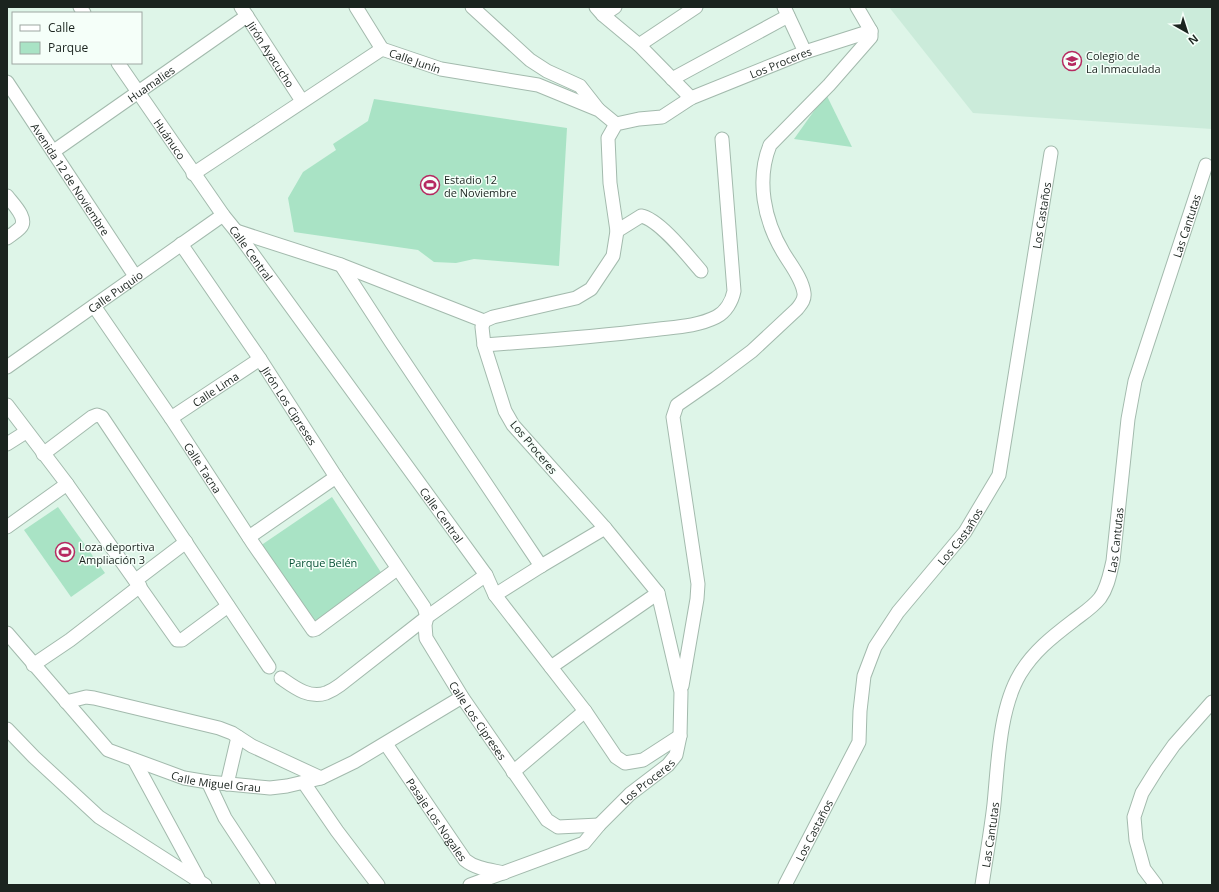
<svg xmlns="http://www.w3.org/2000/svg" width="1219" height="892" font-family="'Open Sans',sans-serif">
<rect width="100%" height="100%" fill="#def5e8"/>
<path fill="#cbebda" d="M 889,7 L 1212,7 L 1212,129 L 973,113 Z"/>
<g fill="#a9e3c5">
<path d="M 826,94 L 852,147 L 794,139 Z"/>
<path d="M 374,99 L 567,128 L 559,266 L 474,259 L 456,263 L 434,262 L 418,250 L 294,232 L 288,198 L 303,172 L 336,150 L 333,144 L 368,121 Z"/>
<path d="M 332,497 L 382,574 L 313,623 L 260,546 Z"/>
<path d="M 58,507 L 105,573 L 71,597 L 24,530 Z"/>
</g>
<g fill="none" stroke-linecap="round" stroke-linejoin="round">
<defs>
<g id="minor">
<path d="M 80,7 L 84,13"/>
<path id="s1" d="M 241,7 L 302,101"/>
<path d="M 356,7 L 382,49"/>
<path d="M 472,7 L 530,60 L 547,71 L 580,86 L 598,109"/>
<path d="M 596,7 L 603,15 L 639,45 L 691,98"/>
<path d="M 784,7 L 805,52"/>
<path d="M 603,15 L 615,7"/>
<path d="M 639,45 L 696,7"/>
<path id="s2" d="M 382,49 L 441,69 L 538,85 L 599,110 L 616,124"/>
<path id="s3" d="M 118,63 L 223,215 L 236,231 L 486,575 L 495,595 L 585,711 L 616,757 L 625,763 L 643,760 L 680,736"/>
<path d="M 672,79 L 788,16"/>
<path id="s4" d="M 7,82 L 135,276"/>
<path id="s5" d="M 54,151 L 247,16"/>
<path d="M 193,174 L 382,49"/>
<path d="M 7,196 C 13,204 29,219 20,228 C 16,232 11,235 7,238"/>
<path d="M 236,231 L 341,265 L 484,321"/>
<path d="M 617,231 L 641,216 C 659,219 688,256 701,271"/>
<path id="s6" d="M 181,244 L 260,359 L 336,477 L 424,607 L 427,617 L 425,625 L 426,638 L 462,697 L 547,820 L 558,827 L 599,825"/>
<path d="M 341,265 L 391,342 L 541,566"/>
<path id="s7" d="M 94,306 L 171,418 L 252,542 L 313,630 L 316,629 L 397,569"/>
<path d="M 484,345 C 540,341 595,337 651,330 C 672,327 696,327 716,317 C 726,312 732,301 734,291 L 722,139"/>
<path id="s8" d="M 7,367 L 223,215"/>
<path d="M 7,405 L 67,484 L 177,640 L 182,640 L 228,606"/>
<path id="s9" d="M 171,418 L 260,359"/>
<path d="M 7,444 L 26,432"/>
<path d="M 43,454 L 92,417 L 97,415 L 102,417 L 269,667"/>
<path d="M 7,527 L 67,484"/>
<path d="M 249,537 L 336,477"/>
<path d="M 136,580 L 186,542"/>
<path d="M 495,595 L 541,566 L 605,528"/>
<path id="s10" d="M 7,633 L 108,750 L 184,778 L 208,782 L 270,788 L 287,786 L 321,778 L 354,762 L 462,697"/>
<path d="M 33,665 L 70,640 L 140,586"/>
<path d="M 551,667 L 658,593"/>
<path d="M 281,678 C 294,687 309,699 326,693 C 331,691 336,688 340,685 L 427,617 L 486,575"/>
<path d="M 682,686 L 697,599 L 698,584 L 673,417 L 677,405 L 716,378 L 752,351 L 797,309 C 801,304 805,300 804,293 C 802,278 790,264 783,252 C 764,220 756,180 770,145 L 829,85 L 871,37 L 871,31 L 857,7"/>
<path d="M 66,702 L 86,697 L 94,698 L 219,728 L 232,733 L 252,746 L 321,778"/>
<path d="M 7,729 L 34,757 L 99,817 L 205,885"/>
<path id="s11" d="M 386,744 L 465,860 C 476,869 491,870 504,873"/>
<path d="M 134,760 L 198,878"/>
<path d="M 513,772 L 585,711"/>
<path d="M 208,782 L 225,818 L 269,885"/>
<path d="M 304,783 L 337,831 L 378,885"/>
<path d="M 227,784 L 238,737"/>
<path id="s12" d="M 470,885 L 584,843 L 599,825 L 630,794 L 668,765 L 676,755 L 680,736 L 681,692 L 658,593 L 605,528 L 513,425 L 505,411 L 484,345 L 482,327 L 484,321 L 493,317 L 576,298 L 591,289 L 613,256 L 617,231 L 610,183 L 608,138 L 616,124 L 639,119 L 662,117 L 691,98 L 805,52 L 871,31"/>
<path id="s13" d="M 785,885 L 859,742 L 860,711 L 864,676 L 875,647 L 898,612 L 965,532 L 999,475 L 1051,153"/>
<path id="s14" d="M 982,885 C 986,858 991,831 994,804 C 998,765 999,709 1020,674 C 1033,652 1052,637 1073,621 C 1082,614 1093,607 1100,598 C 1108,587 1110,573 1113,561 L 1128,419 L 1135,381 L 1206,165"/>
<path d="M 1156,885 L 1144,869 L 1136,840 L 1134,817 L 1142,793 L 1157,769 L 1174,745 L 1212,702"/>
</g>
</defs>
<use href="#minor" stroke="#a3baad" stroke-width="15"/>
<use href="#minor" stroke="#fff" stroke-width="13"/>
</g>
<defs>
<symbol id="school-ring" viewBox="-11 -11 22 22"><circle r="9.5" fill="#f5fff9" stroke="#b62960" stroke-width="1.5"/><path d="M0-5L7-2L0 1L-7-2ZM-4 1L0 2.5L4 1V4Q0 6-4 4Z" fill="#b62960"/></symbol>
<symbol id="stadium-ring" viewBox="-11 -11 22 22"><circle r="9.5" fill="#f5fff9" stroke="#b62960" stroke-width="1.5"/><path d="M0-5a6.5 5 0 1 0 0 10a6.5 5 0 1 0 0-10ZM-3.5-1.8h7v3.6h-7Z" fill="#b62960"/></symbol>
</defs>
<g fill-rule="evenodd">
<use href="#school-ring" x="1061" y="50" width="22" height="22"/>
<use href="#stadium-ring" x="419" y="174" width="22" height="22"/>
<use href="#stadium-ring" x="54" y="541" width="22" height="22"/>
</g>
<g text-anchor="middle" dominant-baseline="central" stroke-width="3" stroke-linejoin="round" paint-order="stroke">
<g font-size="11" fill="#1b241f" stroke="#f5fff9">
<text stroke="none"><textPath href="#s1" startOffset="56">Jirón Ayacucho</textPath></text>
<text stroke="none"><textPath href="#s2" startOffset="35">Calle Junín</textPath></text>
<text stroke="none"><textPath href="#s12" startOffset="1211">Los Proceres</textPath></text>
<text stroke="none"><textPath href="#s5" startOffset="118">Huamalies</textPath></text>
<text stroke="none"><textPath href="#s3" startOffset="92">Huánuco</textPath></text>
<text stroke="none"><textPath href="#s4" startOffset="116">Avenida 12 de Noviembre</textPath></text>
<text stroke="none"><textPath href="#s13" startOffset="734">Los Castaños</textPath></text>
<text stroke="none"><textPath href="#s14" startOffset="711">Las Cantutas</textPath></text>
<text stroke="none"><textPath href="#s3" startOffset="232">Calle Central</textPath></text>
<text stroke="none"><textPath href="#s8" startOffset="132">Calle Puquio</textPath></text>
<text stroke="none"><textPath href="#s9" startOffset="53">Calle Lima</textPath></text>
<text stroke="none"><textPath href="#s6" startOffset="195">Jirón Los Cipreses</textPath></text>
<text transform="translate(534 447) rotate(50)">Los Proceres</text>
<text stroke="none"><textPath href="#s7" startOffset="195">Calle Tacna</textPath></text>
<text stroke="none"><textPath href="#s3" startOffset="556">Calle Central</textPath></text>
<text stroke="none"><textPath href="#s13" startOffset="398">Los Castaños</textPath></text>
<text stroke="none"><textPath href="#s14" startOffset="387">Las Cantutas</textPath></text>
<text stroke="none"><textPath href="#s6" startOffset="566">Calle Los Cipreses</textPath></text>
<text stroke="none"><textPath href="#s10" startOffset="268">Calle Miguel Grau</textPath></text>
<text stroke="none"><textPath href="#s12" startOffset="210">Los Proceres</textPath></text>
<text stroke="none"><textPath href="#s11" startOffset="91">Pasaje Los Nogales</textPath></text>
<text stroke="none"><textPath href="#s13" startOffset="62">Los Castaños</textPath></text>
<text stroke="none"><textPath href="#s14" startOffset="51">Las Cantutas</textPath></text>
</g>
<g font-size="11" fill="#1b241f" stroke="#f5fff9" text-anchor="start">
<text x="1086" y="55">Colegio de<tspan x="1086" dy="13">La Inmaculada</tspan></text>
<text x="444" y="179">Estadio 12<tspan x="444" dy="13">de Noviembre</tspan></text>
<text x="79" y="546">Loza deportiva<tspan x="79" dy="13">Ampliación 3</tspan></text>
</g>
<g font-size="11" fill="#095237" stroke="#f5fff9">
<text x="323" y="562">Parque Belén</text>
</g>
</g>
<rect width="1219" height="892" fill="none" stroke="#1b241f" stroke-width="16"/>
<rect x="12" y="12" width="130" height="52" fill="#f5fff9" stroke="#9ea7a2"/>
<rect x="20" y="25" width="20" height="6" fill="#ffffff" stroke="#9ea7a2"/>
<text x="48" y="32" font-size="12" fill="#1b241f">Calle</text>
<rect x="20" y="42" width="20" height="12" fill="#a9e3c5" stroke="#9ea7a2"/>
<text x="48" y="52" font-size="12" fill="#1b241f">Parque</text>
<g transform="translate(1187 32) rotate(141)" stroke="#f5fff9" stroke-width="3" paint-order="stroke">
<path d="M0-3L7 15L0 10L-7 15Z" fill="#1b241f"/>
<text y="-6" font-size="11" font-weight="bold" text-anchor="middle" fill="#1b241f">N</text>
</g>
</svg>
